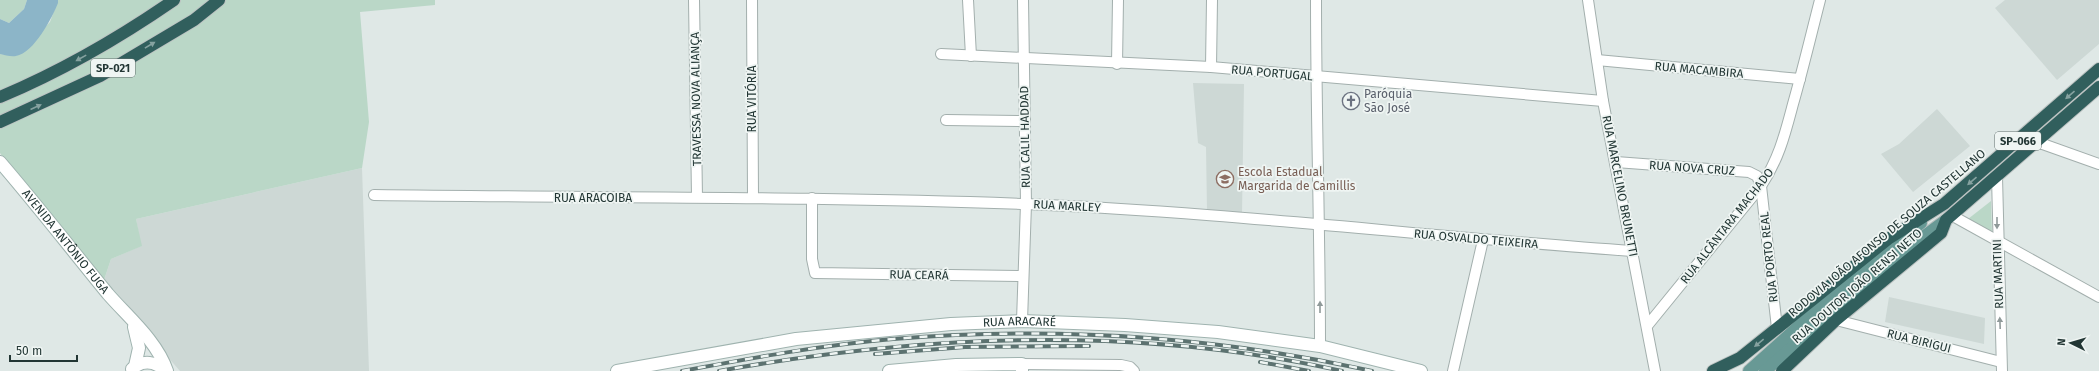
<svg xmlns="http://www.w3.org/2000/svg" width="2099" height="371" font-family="'Fira Sans',sans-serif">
<rect width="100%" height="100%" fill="#dfe8e6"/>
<g fill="#cdd8d5">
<path d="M 2005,0 L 2099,0 L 2099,44 L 2057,80 L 1995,8 Z"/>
<path d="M 1193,83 L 1244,84 L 1242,214 L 1207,211 L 1206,147 L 1198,143 Z"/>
<path d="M 1937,109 L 1970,146 L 1913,192 L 1881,154 L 1899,144 Z"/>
<path d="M 362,168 L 369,371 L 180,371 L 103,283 L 111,259 L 141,246 L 136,219 Z"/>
<path d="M 1889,297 L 1985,318 L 1984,344 L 1885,322 Z"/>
</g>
<g fill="#bad7c7">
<path d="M 0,0 L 27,0 L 24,9 L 9,23 L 0,19 Z"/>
<path d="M 58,0 L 435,0 L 435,5 L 360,12 L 369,122 L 362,168 L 136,219 L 142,246 L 111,259 L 103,283 L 13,172 L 0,153 L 0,54 L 16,56 L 50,22 Z"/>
<path d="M 1991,201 L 1992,234 L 1968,219 Z"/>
</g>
<path fill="#8cb5c8" d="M 27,0 L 58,0 L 58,3 C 52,18 34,53 16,56 C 11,57 5,55 0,54 L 0,19 L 9,23 L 24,9 Z"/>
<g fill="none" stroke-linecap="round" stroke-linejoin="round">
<defs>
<g id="street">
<path d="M 694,0 L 697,197"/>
<path d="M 752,0 L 753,197"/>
<path d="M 968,0 L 971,56"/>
<path d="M 1316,0 C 1316,116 1320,231 1320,346"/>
<path d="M 1588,0 L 1603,101 L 1655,371"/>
<path d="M 941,54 L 1211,67 L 1603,101"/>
<path d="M 1597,60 L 1800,79"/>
<path d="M 1117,64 L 1118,0"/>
<path d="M 1211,67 L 1212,0"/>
<path d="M 946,120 L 1025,121"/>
<path d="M 2037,142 L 2099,164"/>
<path d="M 1616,162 L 1749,172 L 1757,176 L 1761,186 L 1777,328"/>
<path d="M 1997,177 L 2002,371"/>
<path d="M 374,195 C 592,198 809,196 1026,204 C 1228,212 1430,237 1632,251"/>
<path d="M 812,198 L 812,259 L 815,273 L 1023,276"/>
<path d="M 1951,215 L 2099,297"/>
<path d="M 1836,320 L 2001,362"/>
<path d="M 1022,321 L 1026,204 L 1023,0"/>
<path d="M 1647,326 L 1761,186 C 1779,159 1785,134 1793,104 C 1803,69 1811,35 1820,0"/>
<path d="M 1022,364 L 1121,365 L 1130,367 L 1134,371"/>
<path d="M 1453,371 L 1483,240"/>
</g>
<g id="secondary">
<path id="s1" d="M 0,162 C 37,205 72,250 108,294 C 128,317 157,341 167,371"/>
<path d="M 134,327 L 139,348 L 135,366"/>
<path d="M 132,369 C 143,359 156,362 166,371"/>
<path id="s2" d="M 617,371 L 796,339 L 951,324 L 1022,321 L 1125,325 L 1218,332 L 1320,346 L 1421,371"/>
<path d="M 889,371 L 956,365 L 1022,364 L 1022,371"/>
</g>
<g id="primary">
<path d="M 1749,371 L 1801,324 L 1921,223"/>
<path d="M 1765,371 L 1904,251 L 1946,220"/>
</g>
<g id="highway">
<path d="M 0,97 C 62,71 119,38 174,0"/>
<path d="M 0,122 L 100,76 L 194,20 L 219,0"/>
<path d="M 1713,371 L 1740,358 L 1888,239 L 1944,204 L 2099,69"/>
<path d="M 1782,371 L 1836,320 L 1941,233 L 1946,220 L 2099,87"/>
</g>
</defs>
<use href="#street" stroke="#a3afad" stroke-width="12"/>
<use href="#secondary" stroke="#9fb3af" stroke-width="14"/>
<use href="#primary" stroke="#bdc3c2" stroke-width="14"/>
<use href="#highway" stroke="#bdc3c2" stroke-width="14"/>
<use href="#street" stroke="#fff" stroke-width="10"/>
<use href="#secondary" stroke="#fff" stroke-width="12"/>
<use href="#primary" stroke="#689995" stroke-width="12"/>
<use href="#highway" stroke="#315f5d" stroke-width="12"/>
<defs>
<g id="rail">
<path d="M 875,354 L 965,347 L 1089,346"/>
<path d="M 1260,362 L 1309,371"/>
<path d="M 682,371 C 752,358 822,345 893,339 C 1054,326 1214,336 1372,371"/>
<path d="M 719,371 C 925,334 1136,325 1342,371"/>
</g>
</defs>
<use href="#rail" stroke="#5c7270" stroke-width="4"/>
<use href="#rail" stroke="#eff5f3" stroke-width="2.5" stroke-dasharray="8" stroke-linecap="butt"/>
</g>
<defs><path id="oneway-solid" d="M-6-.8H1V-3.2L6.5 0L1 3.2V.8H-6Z"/></defs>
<g fill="#86a2a0">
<use href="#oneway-solid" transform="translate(150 45) rotate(-31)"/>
<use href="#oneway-solid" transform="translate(81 58) rotate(151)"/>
<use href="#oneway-solid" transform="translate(2070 95) rotate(139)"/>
<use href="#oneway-solid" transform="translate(36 107) rotate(-24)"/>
<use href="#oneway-solid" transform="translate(1972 181) rotate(139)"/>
<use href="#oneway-solid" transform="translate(1759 343) rotate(141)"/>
</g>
<g fill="#909a9a">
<use href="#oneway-solid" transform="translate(1997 223) rotate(90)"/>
<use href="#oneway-solid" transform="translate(1320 307) rotate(-90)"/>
<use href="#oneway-solid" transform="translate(2000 323) rotate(-92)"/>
</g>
<defs>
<symbol id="church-ring" viewBox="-11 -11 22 22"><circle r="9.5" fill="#eff5f3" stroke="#6b7280" stroke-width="1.5"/><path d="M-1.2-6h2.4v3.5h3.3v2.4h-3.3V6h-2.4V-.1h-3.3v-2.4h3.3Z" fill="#6b7280"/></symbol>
<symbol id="school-ring" viewBox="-11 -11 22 22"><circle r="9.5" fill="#eff5f3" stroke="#8d6e63" stroke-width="1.5"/><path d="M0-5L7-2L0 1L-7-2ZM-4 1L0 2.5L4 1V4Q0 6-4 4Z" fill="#8d6e63"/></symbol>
</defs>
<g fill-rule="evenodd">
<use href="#church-ring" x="1341" y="91" width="20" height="20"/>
<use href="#school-ring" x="1215" y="169" width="20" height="20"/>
</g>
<g text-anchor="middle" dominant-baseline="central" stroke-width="3.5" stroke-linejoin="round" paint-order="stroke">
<g fill="#eff5f3" stroke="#606f6d" stroke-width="1">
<rect x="91" y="59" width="44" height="18" rx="3"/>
<rect x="1995" y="132" width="46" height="18" rx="3"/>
</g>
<g font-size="11" font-weight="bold" fill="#223634">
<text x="113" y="68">SP-021</text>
<text x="2018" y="141">SP-066</text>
</g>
<g font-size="12" fill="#223634" stroke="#eff5f3">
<text transform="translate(1699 70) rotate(5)">RUA MACAMBIRA</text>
<text transform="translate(1272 73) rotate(5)">RUA PORTUGAL</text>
<text transform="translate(696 99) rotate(-91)">TRAVESSA NOVA ALIANÇA</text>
<text transform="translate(752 99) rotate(-90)">RUA VITÓRIA</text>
<text transform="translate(1025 137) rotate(-91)">RUA CALIL HADDAD</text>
<text transform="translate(1692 168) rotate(4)">RUA NOVA CRUZ</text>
<text transform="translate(1620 186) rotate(79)">RUA MARCELINO BRUNETTI</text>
<text x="593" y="198">RUA ARACOIBA</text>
<text transform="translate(1067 206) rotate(3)">RUA MARLEY</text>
<text transform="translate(1727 226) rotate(-52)">RUA ALCÂNTARA MACHADO</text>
<text transform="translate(1887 233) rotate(-40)">RODOVIA JOÃO AFONSO DE SOUZA CASTELLANO</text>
<text transform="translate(1476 239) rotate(5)">RUA OSVALDO TEIXEIRA</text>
<text stroke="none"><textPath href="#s1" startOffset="103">AVENIDA ANTÔNIO FUGA</textPath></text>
<text transform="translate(1769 257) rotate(-96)">RUA PORTO REAL</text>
<text transform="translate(1998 274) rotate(-92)">RUA MARTINI</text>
<text transform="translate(919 275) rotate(1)">RUA CEARÁ</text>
<text transform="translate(1857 286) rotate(-41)">RUA DOUTOR JOÃO RENSI NETO</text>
<text stroke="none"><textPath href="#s2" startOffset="406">RUA ARACARÉ</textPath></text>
<text transform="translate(1919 341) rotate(14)">RUA BIRIGUI</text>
</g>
<g font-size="12" fill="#5b616d" stroke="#eff5f3" text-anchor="start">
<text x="1364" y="94">Paróquia<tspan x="1364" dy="14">São José</tspan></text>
</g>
<g font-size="12" fill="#785e54" stroke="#eff5f3" text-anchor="start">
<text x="1238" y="172">Escola Estadual<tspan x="1238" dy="14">Margarida de Camillis</tspan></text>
</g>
</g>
<g transform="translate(2071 343) rotate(275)" stroke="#eff5f3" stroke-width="3" paint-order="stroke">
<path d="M0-3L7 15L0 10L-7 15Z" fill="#223634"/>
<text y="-6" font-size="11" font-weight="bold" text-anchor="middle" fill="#223634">N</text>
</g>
<path d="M10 355v6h67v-6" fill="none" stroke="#223634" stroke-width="2"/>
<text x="16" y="355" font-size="12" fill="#223634" stroke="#eff5f3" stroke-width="3" paint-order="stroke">50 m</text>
</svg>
